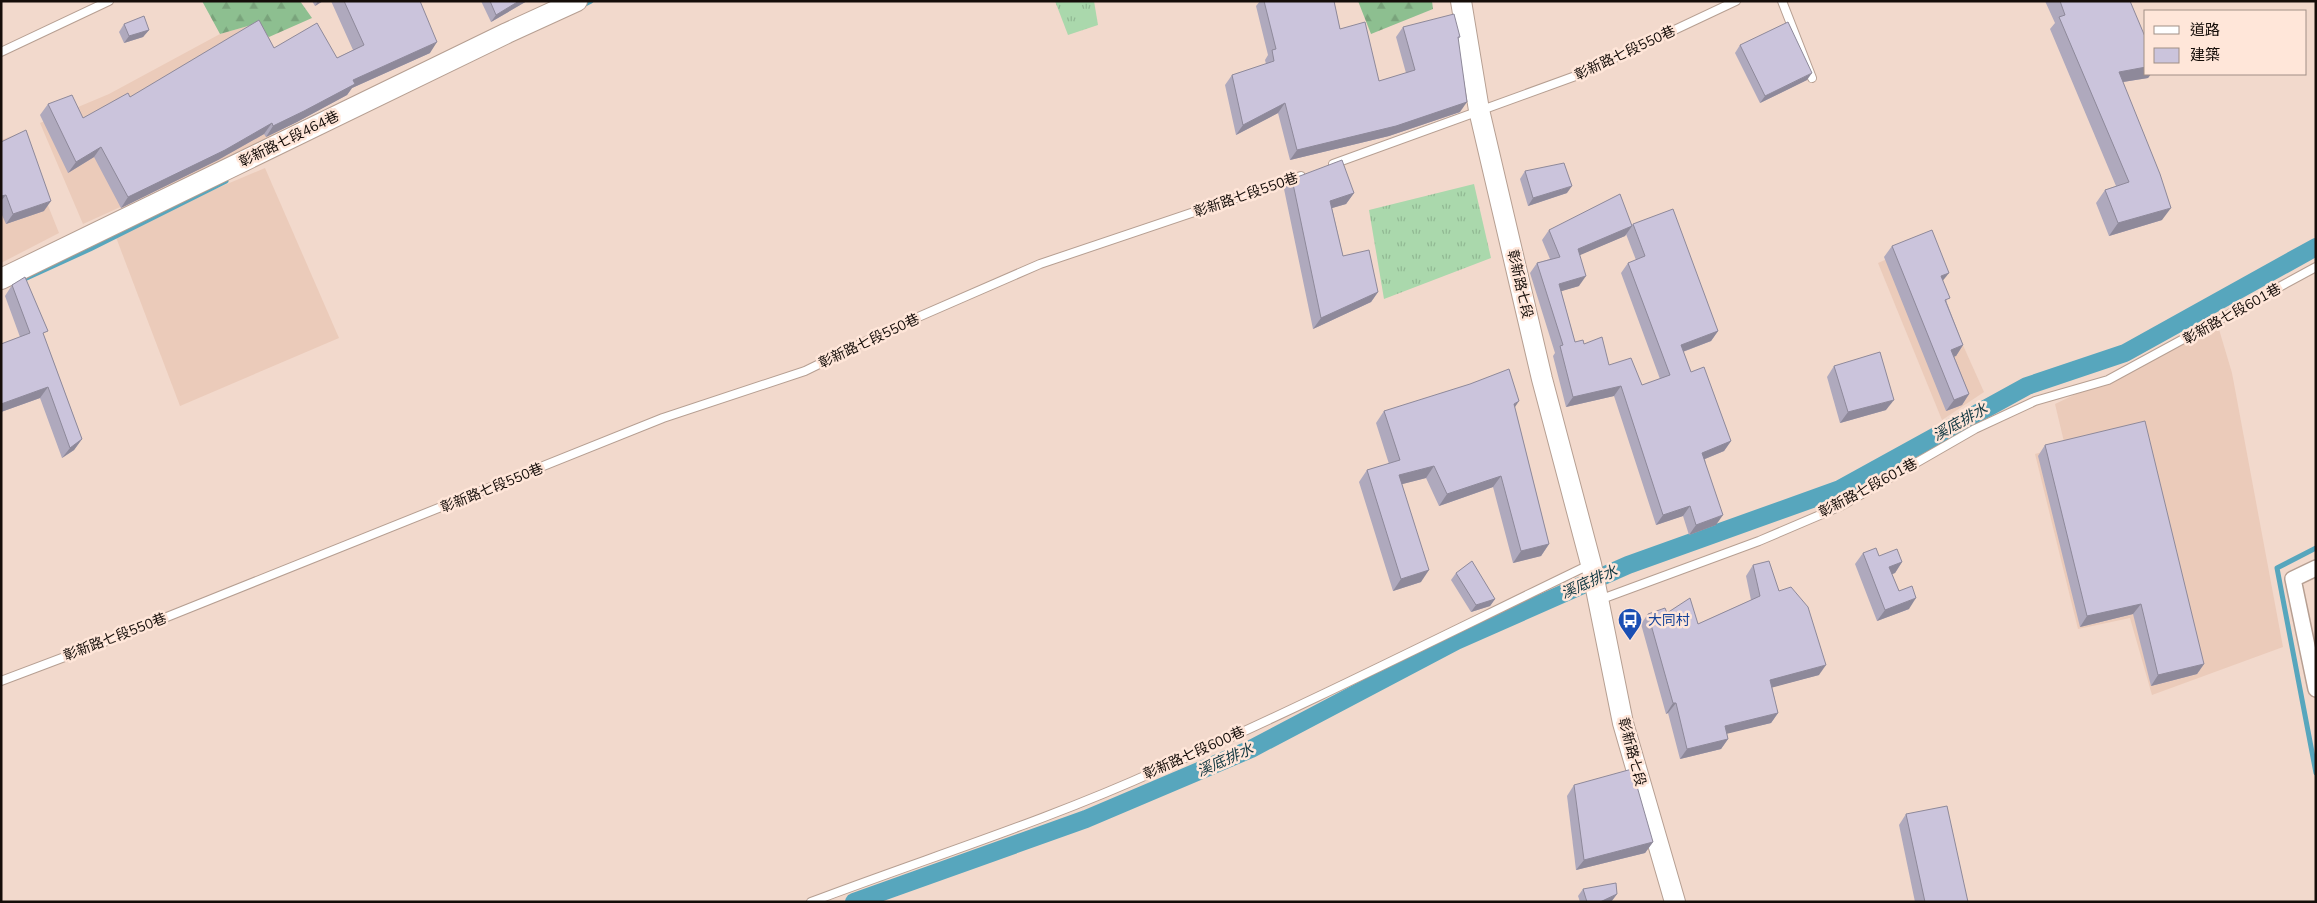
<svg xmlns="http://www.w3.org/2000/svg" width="2317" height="903" font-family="'Nunito Sans','Noto Sans TC',sans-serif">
<defs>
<pattern id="grass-tufts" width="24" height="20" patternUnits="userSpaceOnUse" patternTransform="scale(1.25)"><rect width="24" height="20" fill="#aad8ac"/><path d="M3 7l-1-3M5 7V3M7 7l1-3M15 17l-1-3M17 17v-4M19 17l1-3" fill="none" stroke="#91b893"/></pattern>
<pattern id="forest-firs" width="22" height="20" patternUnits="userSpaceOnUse" patternTransform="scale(1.25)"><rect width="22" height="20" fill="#8dbf90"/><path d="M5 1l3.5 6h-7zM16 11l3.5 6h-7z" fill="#79a37b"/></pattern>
</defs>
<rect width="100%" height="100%" fill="#f2d9cc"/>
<g fill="#ebcbba">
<path d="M 255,24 L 269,37 L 305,113 L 268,140 L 83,224 L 40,123 L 109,94 L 220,34 Z"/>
<path d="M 19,133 L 59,233 L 1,263 L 1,140 Z"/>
<path d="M 265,168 L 339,338 L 180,406 L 114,232 Z"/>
<path d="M 1918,245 L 1984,392 L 1942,420 L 1878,263 Z"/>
<path d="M 2218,326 L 2232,373 L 2283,647 L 2152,695 L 2130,618 L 2078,629 L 2035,454 L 2065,446 L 2055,404 Z"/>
</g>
<g fill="url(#grass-tufts)">
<path d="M 1055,1 L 1094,1 L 1098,25 L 1068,35 Z"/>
<path d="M 1474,184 L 1491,258 L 1384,299 L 1369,210 Z"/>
</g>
<g fill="url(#forest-firs)">
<path d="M 202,1 L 300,1 L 312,18 L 269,37 L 255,24 L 220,34 Z"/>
<path d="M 1358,1 L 1432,1 L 1433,9 L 1371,34 Z"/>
</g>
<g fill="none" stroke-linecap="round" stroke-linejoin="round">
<g stroke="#57a6bd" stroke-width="5">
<path d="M 581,6 L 591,1"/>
<path d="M 20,281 L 90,249 L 226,181"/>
<path d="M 2316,548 L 2277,568 L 2316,773"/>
</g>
<path stroke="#57a6bd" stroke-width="18" d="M 854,902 L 1086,819 L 1251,749 L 1456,641 L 1628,565 L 1840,489 L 2027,386 L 2125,353 L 2316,247"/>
<defs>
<g id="lane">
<path d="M 1782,1 L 1812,78"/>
<path d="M 1,52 L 109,1"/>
<path d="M 1333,164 L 1581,74 L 1736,1"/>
<path d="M 1599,600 L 1759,541 L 1841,506 L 1975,429 L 2035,401 L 2108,380 L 2316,267"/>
<path d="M 1,681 L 107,641 L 663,418 L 805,371 L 893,328 L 1040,264 L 1301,176"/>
<path d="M 811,902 C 927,858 1046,821 1158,770 C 1304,706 1446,634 1589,565"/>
</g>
<path id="street" d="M 2316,568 L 2293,579 L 2316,689"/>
<g id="secondary">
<path d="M 1461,1 L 1479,110 L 1542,379 L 1591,564 L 1623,723 L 1675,902"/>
<path d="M 1,279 L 507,33 L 577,1"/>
</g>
</defs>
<use href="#lane" stroke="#b69f92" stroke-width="10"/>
<use href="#street" stroke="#b69f92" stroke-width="18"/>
<use href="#secondary" stroke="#b69f92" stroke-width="22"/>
<use href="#lane" stroke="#fff" stroke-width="8"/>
<use href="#street" stroke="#fff" stroke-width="15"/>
<use href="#secondary" stroke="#fff" stroke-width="20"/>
</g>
<g fill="#afa9bd" fill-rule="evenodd">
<path d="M 312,1 L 323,1 L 315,6 Z"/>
<path d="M 331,1 L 420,1 L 430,53 L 352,88 L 347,95 L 297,122 L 266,137 L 264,134 L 218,160 L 121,208 L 94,157 L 68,173 L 40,115 L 48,104 L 83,118 L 130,97 L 274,48 L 337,58 L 353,50 Z"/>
<path d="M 481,1 L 527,1 L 491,22 Z"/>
<path d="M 1260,1 L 1334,1 L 1340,29 L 1379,81 L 1406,73 L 1396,37 L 1403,27 L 1460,37 L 1458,39 L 1460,112 L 1389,136 L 1290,160 L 1278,113 L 1236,135 L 1225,85 L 1232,75 L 1266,64 L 1265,60 L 1268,55 L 1256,6 Z"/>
<path d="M 2045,1 L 2130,1 L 2146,74 L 2151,74 L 2148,78 L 2123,82 L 2162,220 L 2109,236 L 2096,203 L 2105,190 L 2116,186 L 2050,29 L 2055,23 Z"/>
<path d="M 124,24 L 149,30 L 143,37 L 124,43 L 119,32 Z"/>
<path d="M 1740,45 L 1807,80 L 1760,103 L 1735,53 Z"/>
<path d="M 1,142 L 44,211 L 6,224 L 1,213 Z"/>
<path d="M 1525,171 L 1567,193 L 1528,206 L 1520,179 Z"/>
<path d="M 1292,179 L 1354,193 L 1346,204 L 1332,208 L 1343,256 L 1378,292 L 1371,302 L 1313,329 L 1284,189 Z"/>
<path d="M 1633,224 L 1718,331 L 1711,341 L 1683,352 L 1691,372 L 1731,441 L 1724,451 L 1705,459 L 1716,525 L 1689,535 L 1683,516 L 1656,525 L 1614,396 L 1566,407 L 1553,356 L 1555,353 L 1530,273 L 1537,263 L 1550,259 L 1542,240 L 1549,230 L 1632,225 ZM 1626,234 L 1636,260 L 1628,263 L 1621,273 L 1660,379 L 1642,385 L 1609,365 L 1584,344 L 1575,342 L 1561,291 L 1579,286 L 1579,255 L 1625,236 Z"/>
<path d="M 1892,246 L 1943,281 L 1947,303 L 1963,345 L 1956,356 L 1954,356 L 1969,394 L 1962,405 L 1946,411 L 1884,257 Z"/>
<path d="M 12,285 L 44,336 L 82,439 L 74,450 L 62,458 L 40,398 L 1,412 L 1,344 L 20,337 L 5,296 Z"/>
<path d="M 1834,366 L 1886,410 L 1840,423 L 1827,377 Z"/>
<path d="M 1515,408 L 1549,544 L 1541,556 L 1513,563 L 1493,487 L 1439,506 L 1426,478 L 1402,484 L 1421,582 L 1393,591 L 1359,482 L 1367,470 L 1389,464 L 1376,423 L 1384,411 Z"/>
<path d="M 2045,445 L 2204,664 L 2197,674 L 2151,686 L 2133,614 L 2080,627 L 2038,456 Z"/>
<path d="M 1863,553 L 1879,556 L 1902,562 L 1895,573 L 1892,574 L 1899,591 L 1909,609 L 1877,621 L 1855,564 Z"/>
<path d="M 1753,565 L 1779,591 L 1819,675 L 1772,687 L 1778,713 L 1771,723 L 1727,733 L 1728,739 L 1721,749 L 1680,759 L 1668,713 L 1666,714 L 1641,624 L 1648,614 L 1667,613 L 1698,624 L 1751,600 L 1746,576 Z"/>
<path d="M 1456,573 L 1495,599 L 1490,606 L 1471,612 L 1451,580 Z"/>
<path d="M 1574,785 L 1653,842 L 1645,853 L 1576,870 L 1567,796 Z"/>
<path d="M 1906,814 L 1968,902 L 1915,902 L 1899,825 Z"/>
<path d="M 1583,889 L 1617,894 L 1611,902 L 1580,902 L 1578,896 Z"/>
</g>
<g fill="#8e899a">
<path d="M 318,1 L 323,1 L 315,6 Z"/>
<path d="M 519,1 L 527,1 L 491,22 L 496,15 Z"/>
<path d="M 149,30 L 143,37 L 124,43 L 129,36 Z"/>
<path d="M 437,42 L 430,53 L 352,88 L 347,95 L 297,122 L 266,137 L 273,126 L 353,80 Z"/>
<path d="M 2146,67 L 2146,74 L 2151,74 L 2148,78 L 2110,84 L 2119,72 Z"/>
<path d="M 1812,73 L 1807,80 L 1760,103 L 1765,96 Z"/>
<path d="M 1467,102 L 1460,112 L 1389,136 L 1290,160 L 1297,150 Z"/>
<path d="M 1285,103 L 1278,113 L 1236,135 L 1243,125 Z"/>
<path d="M 272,123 L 264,134 L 218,160 L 121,208 L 128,197 Z"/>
<path d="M 101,147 L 94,157 L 68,173 L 76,162 Z"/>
<path d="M 1572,186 L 1567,193 L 1528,206 L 1533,198 Z"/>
<path d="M 1354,193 L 1346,204 L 1322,211 L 1330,201 Z"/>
<path d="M 6,195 L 1,201 L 1,196 Z"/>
<path d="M 51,201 L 44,211 L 6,224 L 13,214 Z"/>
<path d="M 2171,208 L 2162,220 L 2109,236 L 2118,223 Z"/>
<path d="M 1632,226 L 1625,236 L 1571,259 L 1578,249 Z"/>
<path d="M 1949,273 L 1941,283 L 1941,276 Z"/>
<path d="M 1586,276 L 1579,286 L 1552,294 L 1559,284 Z"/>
<path d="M 1378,292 L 1371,302 L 1313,329 L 1321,318 Z"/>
<path d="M 1718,331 L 1711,341 L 1674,355 L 1681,345 Z"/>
<path d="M 1963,345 L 1956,356 L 1944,361 L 1951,350 Z"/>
<path d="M 1621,386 L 1614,396 L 1566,407 L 1573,397 Z"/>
<path d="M 48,387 L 40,398 L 1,412 L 1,404 Z"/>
<path d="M 1969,394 L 1962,405 L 1946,411 L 1954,400 Z"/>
<path d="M 1894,400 L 1886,410 L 1840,423 L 1848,412 Z"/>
<path d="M 1519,401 L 1511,413 L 1514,404 Z"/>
<path d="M 82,439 L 74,450 L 62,458 L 70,448 Z"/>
<path d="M 1731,441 L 1724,451 L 1695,463 L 1702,453 Z"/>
<path d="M 1434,466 L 1426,478 L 1391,487 L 1399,475 Z"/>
<path d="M 1501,476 L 1493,487 L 1439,506 L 1447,494 Z"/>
<path d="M 1690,506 L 1683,516 L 1656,525 L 1663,515 Z"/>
<path d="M 1723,515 L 1716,525 L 1689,535 L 1696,525 Z"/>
<path d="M 1549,544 L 1541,556 L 1513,563 L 1521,551 Z"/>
<path d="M 1902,562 L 1895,573 L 1882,578 L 1889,567 Z"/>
<path d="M 1429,570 L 1421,582 L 1393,591 L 1401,579 Z"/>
<path d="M 1916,598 L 1909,609 L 1877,621 L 1885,610 Z"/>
<path d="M 1495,599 L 1490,606 L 1471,612 L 1476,605 Z"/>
<path d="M 2141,604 L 2133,614 L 2080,627 L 2087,616 Z"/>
<path d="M 2204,664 L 2197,674 L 2151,686 L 2158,675 Z"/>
<path d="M 1826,665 L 1819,675 L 1763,690 L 1770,680 Z"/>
<path d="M 1673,703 L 1676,703 L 1668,713 L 1666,714 Z"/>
<path d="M 1778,713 L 1771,723 L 1718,736 L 1725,726 Z"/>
<path d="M 1728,739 L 1721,749 L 1680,759 L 1687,749 Z"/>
<path d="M 1653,842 L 1645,853 L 1576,870 L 1584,860 Z"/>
<path d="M 1617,894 L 1611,902 L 1600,902 Z"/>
</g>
<g fill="#cbc4dc" stroke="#8e899a">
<path d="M 344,1 L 420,1 L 437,42 L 353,80 L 355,84 L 304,111 L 273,126 L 272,123 L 225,150 L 128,197 L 101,147 L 76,162 L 48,104 L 72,95 L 83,118 L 128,93 L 130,97 L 259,20 L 274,48 L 317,23 L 337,58 L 364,45 Z"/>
<path d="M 490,1 L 519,1 L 496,15 Z"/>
<path d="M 1264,1 L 1334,1 L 1340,29 L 1365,22 L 1379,81 L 1415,70 L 1403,27 L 1454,14 L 1460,37 L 1458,37 L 1467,102 L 1396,126 L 1297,150 L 1285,103 L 1243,125 L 1232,75 L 1274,61 L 1272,50 L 1276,49 Z"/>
<path d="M 2060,1 L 2130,1 L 2146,39 L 2146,67 L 2119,72 L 2160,174 L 2171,208 L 2118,223 L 2105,190 L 2129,182 L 2059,17 L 2065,15 Z"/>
<path d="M 144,16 L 149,30 L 129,36 L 124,24 Z"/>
<path d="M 1788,22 L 1812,73 L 1765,96 L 1740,45 Z"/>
<path d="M 26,130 L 51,201 L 13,214 L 6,195 L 1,196 L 1,142 Z"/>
<path d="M 1342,160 L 1354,193 L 1330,201 L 1343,256 L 1369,250 L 1378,292 L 1321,318 L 1292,179 Z"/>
<path d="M 1564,163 L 1572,186 L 1533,198 L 1525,171 Z"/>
<path d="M 1620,194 L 1632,226 L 1578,249 L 1586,276 L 1559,284 L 1575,342 L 1583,340 L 1584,344 L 1602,337 L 1609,365 L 1631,358 L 1642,385 L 1670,375 L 1628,263 L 1645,256 L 1633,224 L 1673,209 L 1718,331 L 1681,345 L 1691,372 L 1704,367 L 1731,441 L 1702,453 L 1723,515 L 1696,525 L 1690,506 L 1663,515 L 1621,386 L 1573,397 L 1560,346 L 1563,345 L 1537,263 L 1560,257 L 1549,230 Z"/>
<path d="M 1932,230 L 1949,273 L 1941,276 L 1950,298 L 1945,300 L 1963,345 L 1951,350 L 1969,394 L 1954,400 L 1892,246 Z"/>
<path d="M 25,277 L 48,331 L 43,333 L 82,439 L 70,448 L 48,387 L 1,404 L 1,344 L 30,333 L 12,285 Z"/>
<path d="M 1880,352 L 1894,400 L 1848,412 L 1834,366 Z"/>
<path d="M 1509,369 L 1519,401 L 1514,404 L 1549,544 L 1521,551 L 1501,476 L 1447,494 L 1434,466 L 1399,475 L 1429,570 L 1401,579 L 1367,470 L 1400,460 L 1384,411 L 1470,384 Z"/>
<path d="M 2145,421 L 2204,664 L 2158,675 L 2141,604 L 2087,616 L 2045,445 Z"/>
<path d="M 1876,548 L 1879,556 L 1897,549 L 1902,562 L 1889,567 L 1899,591 L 1912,586 L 1916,598 L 1885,610 L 1863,553 Z"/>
<path d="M 1472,561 L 1495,599 L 1476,605 L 1456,573 Z"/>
<path d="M 1769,561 L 1779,591 L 1791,587 L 1808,607 L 1826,665 L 1770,680 L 1778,713 L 1725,726 L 1728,739 L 1687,749 L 1676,703 L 1673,703 L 1648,614 L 1665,608 L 1667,613 L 1690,598 L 1698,624 L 1760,596 L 1753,565 Z"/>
<path d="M 1632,769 L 1653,842 L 1584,860 L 1574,785 Z"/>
<path d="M 1947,806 L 1968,902 L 1925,902 L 1906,814 Z"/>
<path d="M 1616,883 L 1617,894 L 1600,902 L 1587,902 L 1583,889 Z"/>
</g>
<defs>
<symbol id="bus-pin" viewBox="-11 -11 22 30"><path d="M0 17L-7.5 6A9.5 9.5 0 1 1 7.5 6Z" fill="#1a4fb4" stroke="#ffe6d9"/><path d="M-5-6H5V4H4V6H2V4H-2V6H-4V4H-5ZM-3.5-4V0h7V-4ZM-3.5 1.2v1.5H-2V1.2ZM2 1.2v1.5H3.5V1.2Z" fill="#fff"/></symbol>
</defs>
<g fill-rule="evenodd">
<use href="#bus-pin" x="1616" y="606" width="28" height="38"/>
</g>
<g text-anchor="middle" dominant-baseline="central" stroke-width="5" stroke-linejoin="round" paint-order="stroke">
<g font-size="14" fill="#150d09" stroke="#ffe6d9">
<text transform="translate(1625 53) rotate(-25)">彰新路七段550巷</text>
<text transform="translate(289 139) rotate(-26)">彰新路七段464巷</text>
<text transform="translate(1246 195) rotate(-19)">彰新路七段550巷</text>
<text transform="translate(1520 284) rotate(77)">彰新路七段</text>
<text transform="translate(2232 314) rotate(-29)">彰新路七段601巷</text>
<text transform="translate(869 341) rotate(-25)">彰新路七段550巷</text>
<text transform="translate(492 488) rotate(-22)">彰新路七段550巷</text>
<text transform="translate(1868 488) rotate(-28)">彰新路七段601巷</text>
<text transform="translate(115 637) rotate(-21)">彰新路七段550巷</text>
<text transform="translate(1632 752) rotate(75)">彰新路七段</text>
<text transform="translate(1194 753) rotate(-24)">彰新路七段600巷</text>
</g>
<g font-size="14" fill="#164399" stroke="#ffe6d9" text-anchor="start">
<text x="1648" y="620">大同村</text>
</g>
<g font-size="15" font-style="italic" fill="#113741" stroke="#ffe6d9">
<text transform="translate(1960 422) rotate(-29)">溪底排水</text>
<text transform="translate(1589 582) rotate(-24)">溪底排水</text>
<text transform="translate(1225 760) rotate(-24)">溪底排水</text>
</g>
</g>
<rect width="2317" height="903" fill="none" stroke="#150d09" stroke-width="5"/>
<rect x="2144" y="10" width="162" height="65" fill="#ffe6d9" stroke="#a18f86"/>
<rect x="2154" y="26" width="25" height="8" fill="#ffffff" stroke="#a18f86"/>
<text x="2190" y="35" font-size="15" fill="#150d09">道路</text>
<rect x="2154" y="48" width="25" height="15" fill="#cbc4dc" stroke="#a18f86"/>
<text x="2190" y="60" font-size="15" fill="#150d09">建築</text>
</svg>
